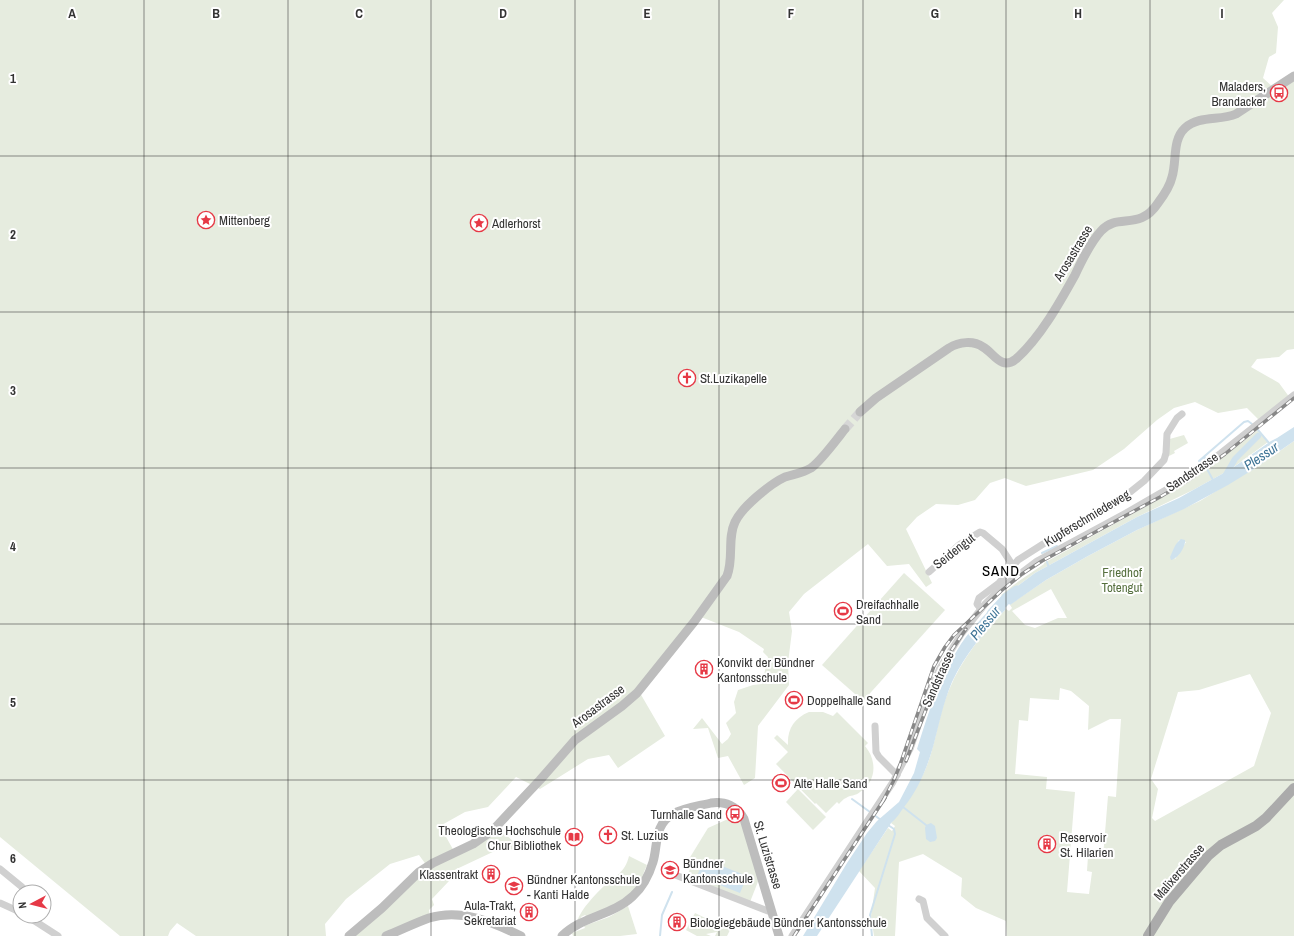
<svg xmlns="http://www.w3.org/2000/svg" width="1294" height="936" font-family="'Archivo Narrow',sans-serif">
<rect width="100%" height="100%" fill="#fff"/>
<g fill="#e6ecdf" fill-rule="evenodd">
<path d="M 0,0 L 1284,0 L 1272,13 L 1278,27 L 1276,53 L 1269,57 L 1263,78 L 1275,89 L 1294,76 L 1294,349 L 1287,350 L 1279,357 L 1257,359 L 1251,367 L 1279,383 L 1290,398 L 1260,421 L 1247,408 L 1218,413 L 1195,402 L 1174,408 L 1157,420 L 1124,449 L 1093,470 L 1026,486 L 1005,478 L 990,483 L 975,500 L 958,505 L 936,504 L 917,517 L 906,529 L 932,583 L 926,587 L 909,564 L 887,566 L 868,544 L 804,594 L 789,612 L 792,631 L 788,663 L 789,685 L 758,726 L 755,778 L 744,785 L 728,756 L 718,758 L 708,728 L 693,729 L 702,718 L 722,744 L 728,739 L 731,734 L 726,723 L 736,713 L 734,702 L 738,690 L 753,685 L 762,684 L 768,657 L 763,652 L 764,649 L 739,632 L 701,617 L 640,693 L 665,736 L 618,768 L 609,755 L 588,759 L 540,789 L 516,777 L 488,807 L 465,812 L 440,826 L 455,853 L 497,826 L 521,849 L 497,850 L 446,874 L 449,881 L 432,899 L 434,905 L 429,910 L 430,918 L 386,936 L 349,936 L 427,866 L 419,855 L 390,864 L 346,899 L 325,924 L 326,936 L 196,936 L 177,923 L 170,931 L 168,936 L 120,936 L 0,837 Z"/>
<path d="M 1258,430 L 1268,442 L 1231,469 L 1193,490 L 1137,517 L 1035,573 L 1003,597 L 1001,595 L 1019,581 L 1044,564 L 1044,563 L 1181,487 L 1209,468 Z"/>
<path d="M 1184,435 L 1188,443 L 1174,451 L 1175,453 L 1165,458 L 1166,440 Z"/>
<path d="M 1294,441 L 1294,936 L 1007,936 L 1006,921 L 976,908 L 961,896 L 962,878 L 923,854 L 899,862 L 895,936 L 874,936 L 871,916 L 875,888 L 859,871 L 888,828 L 892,831 L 895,826 L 891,823 C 910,800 926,776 933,746 C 938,728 941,708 949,690 C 962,658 983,633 1006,609 L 1009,611 L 1012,608 L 1010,605 L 1012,603 L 1046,580 L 1088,556 L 1137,530 L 1200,501 L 1270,458 ZM 1179,540 L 1186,542 L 1175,559 L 1172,554 ZM 1051,589 L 1067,618 L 1058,618 L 1035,628 L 1025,625 L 1012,611 ZM 1250,674 L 1271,713 L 1254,766 L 1155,821 L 1152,818 L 1158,789 L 1151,779 L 1178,692 L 1199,690 ZM 1060,688 L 1071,691 L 1089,706 L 1088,730 L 1110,719 L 1121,719 L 1116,797 L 1108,796 L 1103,857 L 1088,856 L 1087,871 L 1092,872 L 1089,894 L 1067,892 L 1075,792 L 1046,789 L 1047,777 L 1015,774 L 1019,720 L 1028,721 L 1030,698 L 1059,700 Z"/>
<path d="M 904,573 L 945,610 L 863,701 L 822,665 Z"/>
<path d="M 809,712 L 823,712 L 833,716 L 837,712 L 868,743 L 865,746 C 877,760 877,781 860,792 C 856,796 850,795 846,798 C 843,799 841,802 839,804 L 837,802 L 826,813 L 816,803 L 815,804 L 776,764 L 788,752 L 774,738 L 777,735 L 788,745 C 787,730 794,718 809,712 Z"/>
<path d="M 798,789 L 826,817 L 813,830 L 786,802 Z"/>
<path d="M 735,818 L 739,820 L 742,824 L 759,879 L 750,902 L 692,879 L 691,876 L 688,874 L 692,863 L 690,862 L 689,859 L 708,828 L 728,819 Z"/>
<path d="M 629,856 L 647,865 C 644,871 642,879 638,885 C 627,901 603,910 587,917 L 585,915 L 581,917 L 582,919 L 577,921 C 582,908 594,896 604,886 C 615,876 625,873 629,856 Z"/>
<path d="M 628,906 L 637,934 L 620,936 L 573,936 L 572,933 L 585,928 L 584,926 L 609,917 Z"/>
<path d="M 695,913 L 730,930 L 727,936 L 715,936 L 717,932 L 706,934 L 711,936 L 697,936 L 686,930 Z"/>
</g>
<g fill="#cfe2ee">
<path d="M 1294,427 L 1294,441 L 1254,469 L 1228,485 L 1184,509 L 1137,530 L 1088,556 L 1046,580 L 1010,605 L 1003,597 L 1035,573 L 1137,517 L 1179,498 L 1202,485 L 1231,469 L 1271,441 L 1277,438 Z"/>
<path d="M 1181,539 L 1185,540 C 1186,546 1178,559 1171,560 L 1170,557 C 1173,551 1175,543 1181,539 Z"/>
<path d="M 999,601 L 1006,609 C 985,631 965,654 952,682 C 943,703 939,725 933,747 C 927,768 918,790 904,807 C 900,813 895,820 891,823 L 817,936 L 803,936 L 847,863 L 867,833 L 877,821 L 899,802 L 914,773 L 920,752 L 917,749 C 928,713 940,676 961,644 C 972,628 985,614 999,601 Z"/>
<path d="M 931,823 L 935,826 L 937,838 L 935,841 L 930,842 L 926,839 L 925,828 L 926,825 Z"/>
<path d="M 712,862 L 747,876 L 740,893 L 697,876 L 702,864 L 710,867 Z"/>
</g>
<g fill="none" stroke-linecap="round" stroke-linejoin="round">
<g stroke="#cfe2ee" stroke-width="2">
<path d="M 1258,430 L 1269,443"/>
<path d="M 1199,461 L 1244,422 L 1248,421 L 1252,424"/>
<path d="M 1202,463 L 1201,462 L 1205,458 L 1204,457"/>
<path d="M 1207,469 L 1213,480"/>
<path d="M 1042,553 L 1057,546"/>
<path d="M 1047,562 L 1049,568"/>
<path d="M 852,799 L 881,820"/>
<path d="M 903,807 L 926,825"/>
<path d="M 660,936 L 662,915 L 672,892"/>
<path d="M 872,936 L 870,915 L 895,834 L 894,829 L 888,825"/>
</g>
<path stroke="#cfe2ee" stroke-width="6" d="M 1224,478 L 1235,459 L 1258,436"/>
<path stroke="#cfe2ee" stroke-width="11" d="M 992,614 L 1007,598 L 1017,591"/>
<path stroke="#d6d6d6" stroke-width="9" stroke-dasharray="9 4.5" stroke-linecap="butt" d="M 845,429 L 860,412"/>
<g stroke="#d0d0d0" stroke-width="7">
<path d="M 929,572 L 959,545 L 980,532 L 983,533 L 1002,549 L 1013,566"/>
<path d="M 981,609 L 977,604 L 979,598 L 999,583 L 1018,560 L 1051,539 L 1114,505 L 1144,481 L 1164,460 L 1166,453 L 1167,434 L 1177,418 L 1182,414"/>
<path d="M 875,726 L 876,752 L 879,757 L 897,775"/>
<path d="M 0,869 L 22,887 L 26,892"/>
<path d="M 665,871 L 768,911 L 771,911"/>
<path d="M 919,899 L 923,901 L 927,918 L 945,936"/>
<path d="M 0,903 L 20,912"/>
<path d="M 27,916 L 58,936"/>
<path d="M 792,936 L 893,782 L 910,749 L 931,688 L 940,668 L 962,633 L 985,604 L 1001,588 L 1037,561 L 1126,513 L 1183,480 L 1221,453 L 1294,395"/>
</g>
<g stroke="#bdbdbd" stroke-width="9">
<path d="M 860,412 L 876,398 L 949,348 C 959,342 973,340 983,347 C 994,353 1001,371 1016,359 C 1040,338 1060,302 1075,275 C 1082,260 1090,243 1101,231 C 1118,212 1139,232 1158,203 C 1164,195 1170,186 1172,177 C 1177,161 1172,140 1185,128 C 1199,115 1220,121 1236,114 L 1294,76"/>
<path d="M 349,936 L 382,908 L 419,872 L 433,863 L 473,844 L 493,830 L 540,780 L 575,740 L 622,706 L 637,693 L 694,622 L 727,576 C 734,558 727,539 735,522 C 742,507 770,484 785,477 C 794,474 803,473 811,468 C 821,461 837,439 845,429"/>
<path d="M 386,936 C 401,930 415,923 429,918 C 461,908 492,922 521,936"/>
<path d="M 562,936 C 582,916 612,916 633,896 C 643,887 649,875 653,862 C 658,845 654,824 673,814 C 683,808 699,806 711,803 C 725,801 737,806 744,819 L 779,936"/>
</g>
<path stroke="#ababab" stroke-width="10" d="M 1148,936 L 1169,902 L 1208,856 L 1221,845 L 1256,826 L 1266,818 L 1294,788"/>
<defs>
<g id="rail">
<path d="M 906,761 L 939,676 L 951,651 L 966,629"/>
<path d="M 883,801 L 893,782 L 900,765 L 934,666 L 945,647 L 954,635 L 1001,591 L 1022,574 L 1042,561 L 1160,497 L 1187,481 L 1225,454 L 1294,398"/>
<path d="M 794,936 L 885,798"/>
</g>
</defs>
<use href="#rail" stroke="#888" stroke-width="3.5"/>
<use href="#rail" stroke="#fff" stroke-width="2" stroke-dasharray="6" stroke-linecap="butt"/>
</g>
<path fill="none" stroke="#333" stroke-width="1" stroke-opacity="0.55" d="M 144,0 L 144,936M 288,0 L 288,936M 431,0 L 431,936M 575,0 L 575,936M 719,0 L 719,936M 863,0 L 863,936M 1006,0 L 1006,936M 1150,0 L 1150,936M 0,156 L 1294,156M 0,312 L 1294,312M 0,468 L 1294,468M 0,624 L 1294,624M 0,780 L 1294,780"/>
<defs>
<symbol id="bus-ring" viewBox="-11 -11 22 22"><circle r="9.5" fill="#fff" stroke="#e63946" stroke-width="1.5"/><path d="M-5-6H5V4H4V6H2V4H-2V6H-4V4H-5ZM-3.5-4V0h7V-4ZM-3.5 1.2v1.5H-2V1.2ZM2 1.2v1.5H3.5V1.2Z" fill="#e63946"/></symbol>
<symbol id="sight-ring" viewBox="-11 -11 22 22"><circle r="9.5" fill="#fff" stroke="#e63946" stroke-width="1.5"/><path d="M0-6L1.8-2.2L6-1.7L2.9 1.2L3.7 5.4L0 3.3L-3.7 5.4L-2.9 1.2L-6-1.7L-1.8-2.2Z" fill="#e63946"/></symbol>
<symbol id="church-ring" viewBox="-11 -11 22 22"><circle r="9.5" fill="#fff" stroke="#e63946" stroke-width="1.5"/><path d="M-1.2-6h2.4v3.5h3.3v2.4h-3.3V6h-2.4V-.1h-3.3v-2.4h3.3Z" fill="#e63946"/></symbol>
<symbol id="stadium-ring" viewBox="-11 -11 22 22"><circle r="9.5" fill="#fff" stroke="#e63946" stroke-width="1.5"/><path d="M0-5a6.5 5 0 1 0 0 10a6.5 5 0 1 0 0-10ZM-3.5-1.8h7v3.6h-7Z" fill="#e63946"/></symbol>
<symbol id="building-ring" viewBox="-11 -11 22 22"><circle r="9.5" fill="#fff" stroke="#e63946" stroke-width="1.5"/><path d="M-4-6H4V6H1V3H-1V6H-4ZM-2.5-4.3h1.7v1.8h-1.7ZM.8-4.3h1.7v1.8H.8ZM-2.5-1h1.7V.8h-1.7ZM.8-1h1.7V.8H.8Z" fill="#e63946"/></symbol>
<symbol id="library-ring" viewBox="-11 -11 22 22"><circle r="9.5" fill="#fff" stroke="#e63946" stroke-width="1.5"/><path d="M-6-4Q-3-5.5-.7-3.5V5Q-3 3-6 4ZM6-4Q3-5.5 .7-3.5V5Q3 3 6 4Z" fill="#e63946"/></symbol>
<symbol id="school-ring" viewBox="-11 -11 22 22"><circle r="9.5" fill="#fff" stroke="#e63946" stroke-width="1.5"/><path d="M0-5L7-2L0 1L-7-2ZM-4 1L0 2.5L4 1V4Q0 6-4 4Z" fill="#e63946"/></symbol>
</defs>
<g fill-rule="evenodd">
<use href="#bus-ring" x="1269" y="83" width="20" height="20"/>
<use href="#sight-ring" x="196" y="210" width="20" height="20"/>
<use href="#sight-ring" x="469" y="213" width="20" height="20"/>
<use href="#church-ring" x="677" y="368" width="20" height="20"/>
<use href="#stadium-ring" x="833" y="601" width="20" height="20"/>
<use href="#building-ring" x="694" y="659" width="20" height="20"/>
<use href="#stadium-ring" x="784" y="690" width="20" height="20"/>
<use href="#stadium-ring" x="771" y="773" width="20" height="20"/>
<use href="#bus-ring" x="725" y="804" width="20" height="20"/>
<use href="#church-ring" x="598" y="825" width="20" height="20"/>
<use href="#library-ring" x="564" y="827" width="20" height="20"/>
<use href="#building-ring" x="1037" y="834" width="20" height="20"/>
<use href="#school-ring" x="660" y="860" width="20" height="20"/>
<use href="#building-ring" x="481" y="864" width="20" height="20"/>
<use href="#school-ring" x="504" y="876" width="20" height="20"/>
<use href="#building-ring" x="519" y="902" width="20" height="20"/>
<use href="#building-ring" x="667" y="912" width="20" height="20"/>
</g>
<g text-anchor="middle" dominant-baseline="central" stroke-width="4" stroke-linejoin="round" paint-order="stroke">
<g font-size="13" fill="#333" stroke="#fff" text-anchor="start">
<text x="1266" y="86" text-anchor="end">Maladers,<tspan x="1266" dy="15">Brandacker</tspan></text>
<text x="219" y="220">Mittenberg</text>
<text x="492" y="223">Adlerhorst</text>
<text x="700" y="378">St.Luzikapelle</text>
<text x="856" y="604">Dreifachhalle<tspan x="856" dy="15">Sand</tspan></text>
<text x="717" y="662">Konvikt der Bündner<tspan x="717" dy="15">Kantonsschule</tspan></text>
<text x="807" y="700">Doppelhalle Sand</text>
<text x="794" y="783">Alte Halle Sand</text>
<text x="722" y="814" text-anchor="end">Turnhalle Sand</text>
<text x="561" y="830" text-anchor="end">Theologische Hochschule<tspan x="561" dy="15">Chur Bibliothek</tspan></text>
<text x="621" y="835">St. Luzius</text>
<text x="1060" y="837">Reservoir<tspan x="1060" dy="15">St. Hilarien</tspan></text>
<text x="683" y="863">Bündner<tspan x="683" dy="15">Kantonsschule</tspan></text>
<text x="478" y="874" text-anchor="end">Klassentrakt</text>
<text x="527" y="879">Bündner Kantonsschule<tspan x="527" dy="15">- Kanti Halde</tspan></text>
<text x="516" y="905" text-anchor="end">Aula-Trakt,<tspan x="516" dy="15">Sekretariat</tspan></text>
<text x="690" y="922">Biologiegebäude Bündner Kantonsschule</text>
</g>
<g font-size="13" fill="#333" stroke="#fff">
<text transform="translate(1073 253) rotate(-59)">Arosastrasse</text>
<text transform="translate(1192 472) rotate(-34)">Sandstrasse</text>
<text transform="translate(1087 518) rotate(-31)">Kupferschmiedeweg</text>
<text transform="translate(954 551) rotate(-38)">Seidengut</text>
<text transform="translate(938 679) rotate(-66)">Sandstrasse</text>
<text transform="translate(598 706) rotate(-37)">Arosastrasse</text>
<text transform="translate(768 855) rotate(73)">St. Luzistrasse</text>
<text transform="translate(1179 872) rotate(-49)">Malixerstrasse</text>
</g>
<g font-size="13" fill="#56703f" stroke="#fff">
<text x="1122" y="572">Friedhof<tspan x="1122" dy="15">Totengut</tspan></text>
</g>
<g font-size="14" font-style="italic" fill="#3f7597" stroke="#fff">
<text transform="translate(1261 456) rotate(-34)">Plessur</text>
<text transform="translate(985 623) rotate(-50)">Plessur</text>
</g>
<g font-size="15" letter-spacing="1" fill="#000" stroke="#fff">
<text x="1001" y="570">SAND</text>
</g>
</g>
<g font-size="13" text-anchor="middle" font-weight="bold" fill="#333" stroke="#fff" stroke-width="4" stroke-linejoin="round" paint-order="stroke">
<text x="72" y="18">A</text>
<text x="216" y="18">B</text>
<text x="359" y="18">C</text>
<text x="503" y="18">D</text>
<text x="647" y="18">E</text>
<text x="791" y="18">F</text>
<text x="935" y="18">G</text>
<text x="1078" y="18">H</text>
<text x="1222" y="18">I</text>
<text x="13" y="83">1</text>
<text x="13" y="239">2</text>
<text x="13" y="395">3</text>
<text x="13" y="551">4</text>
<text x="13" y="707">5</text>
<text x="13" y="863">6</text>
</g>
<g transform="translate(32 904) rotate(263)"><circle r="19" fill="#ffffff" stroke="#adadad"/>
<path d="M0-3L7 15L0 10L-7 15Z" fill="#e63946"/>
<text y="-6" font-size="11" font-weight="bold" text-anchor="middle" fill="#333333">N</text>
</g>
</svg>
